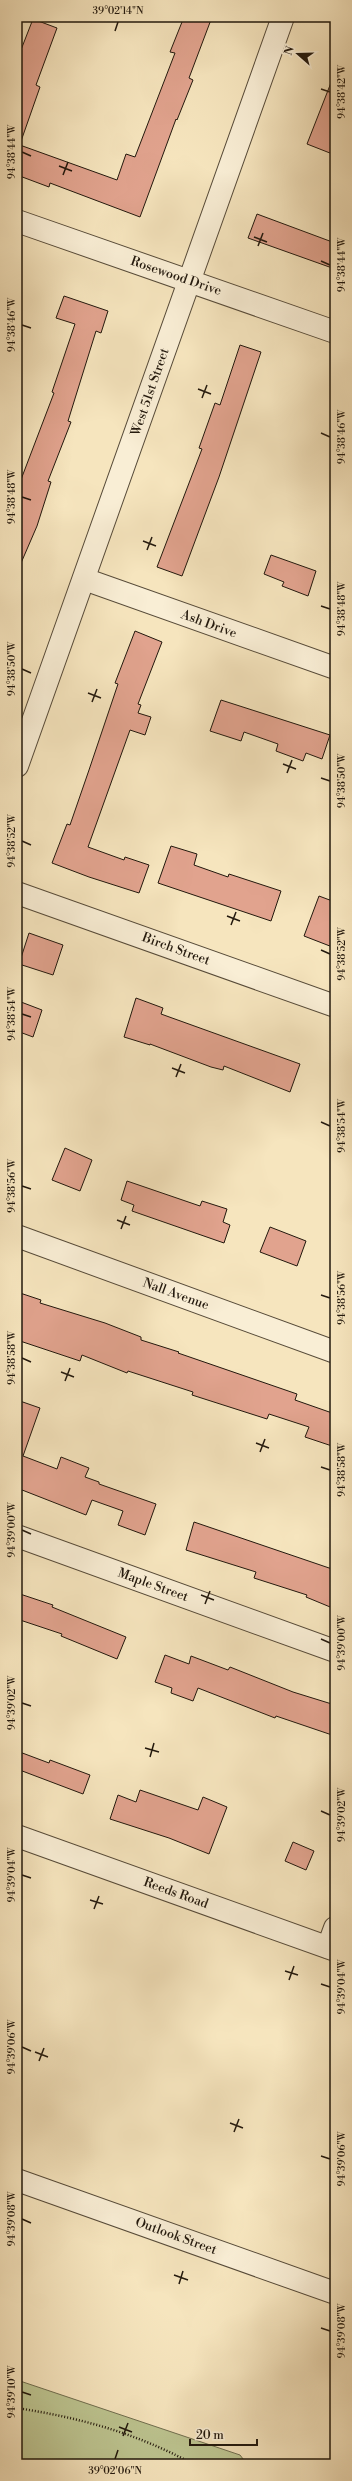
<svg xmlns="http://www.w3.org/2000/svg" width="352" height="2481" font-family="'Libre Bodoni',serif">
<rect width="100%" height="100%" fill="#f6e5be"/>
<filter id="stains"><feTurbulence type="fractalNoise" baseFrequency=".005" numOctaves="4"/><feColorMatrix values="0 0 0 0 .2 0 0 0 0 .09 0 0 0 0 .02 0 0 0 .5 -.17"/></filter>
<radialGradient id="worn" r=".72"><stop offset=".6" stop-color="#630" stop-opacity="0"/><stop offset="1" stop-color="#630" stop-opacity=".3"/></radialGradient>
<path fill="#bdc591" stroke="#706e4f" d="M 17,2380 L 240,2455 L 247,2464 L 17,2464 Z"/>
<g fill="#e1a38e" stroke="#22180d">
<path d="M 184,17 L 212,17 L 189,78 L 193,80 L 177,120 L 176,119 L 140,217 L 50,183 L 49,187 L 17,175 L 17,60 L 33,19 L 57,28 L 36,85 L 40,87 L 20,144 L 17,144 L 117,180 L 126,154 L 135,157 L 175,53 L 170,52 Z"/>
<path d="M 334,75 L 335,75 L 335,155 L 307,144 Z"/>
<path d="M 257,214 L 335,243 L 335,269 L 248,238 Z"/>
<path d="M 64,296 L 108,311 L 101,333 L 96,331 L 68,421 L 71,422 L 48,481 L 51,482 L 37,526 L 18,570 L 17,490 L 54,393 L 52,392 L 75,324 L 56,318 Z"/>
<path d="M 240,345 L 261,352 L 219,477 L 182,576 L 157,567 L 202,449 L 199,448 L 215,403 L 220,405 Z"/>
<path d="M 271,555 L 316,571 L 308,596 L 282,586 L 284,582 L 264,574 Z"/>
<path d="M 135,631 L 162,642 L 138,704 L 141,705 L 138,713 L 151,717 L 145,735 L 130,730 L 88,847 L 124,860 L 125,857 L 149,865 L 139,893 L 89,877 L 52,863 L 67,824 L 70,825 L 89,770 L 118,684 L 115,683 Z"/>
<path d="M 221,700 L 330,735 L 322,759 L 306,753 L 303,761 L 276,751 L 278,744 L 244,732 L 241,741 L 210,731 Z"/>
<path d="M 171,846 L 197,854 L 194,865 L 228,877 L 229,874 L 281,891 L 271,921 L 158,883 Z"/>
<path d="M 319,896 L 335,902 L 335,948 L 304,936 Z"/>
<path d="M 29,933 L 63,945 L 53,975 L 19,964 Z"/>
<path d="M 136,998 L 163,1008 L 161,1014 L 300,1064 L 290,1092 L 224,1066 L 223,1070 L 211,1067 L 150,1044 L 150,1045 L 124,1037 Z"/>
<path d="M 21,1002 L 42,1010 L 33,1037 L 17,1031 L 17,1013 Z"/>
<path d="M 65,1148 L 92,1160 L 80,1191 L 52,1180 Z"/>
<path d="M 127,1181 L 200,1206 L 202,1201 L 227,1209 L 223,1222 L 230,1225 L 224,1243 L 132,1211 L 134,1205 L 121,1200 Z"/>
<path d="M 270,1227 L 306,1241 L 297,1266 L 260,1252 Z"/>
<path d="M 17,1292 L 41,1300 L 40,1303 L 105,1323 L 141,1337 L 141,1340 L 179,1352 L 178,1353 L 297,1394 L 295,1400 L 335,1414 L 335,1447 L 305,1437 L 309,1427 L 269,1414 L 267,1419 L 192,1395 L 193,1392 L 128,1371 L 127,1373 L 82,1355 L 80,1361 L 17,1340 Z"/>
<path d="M 17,1400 L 40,1408 L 23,1456 L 57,1469 L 61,1457 L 89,1468 L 85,1477 L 99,1482 L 99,1484 L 156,1504 L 145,1535 L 118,1525 L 123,1511 L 92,1500 L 86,1515 L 17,1488 Z"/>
<path d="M 194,1522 L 335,1570 L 335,1609 L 306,1597 L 307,1595 L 254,1578 L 256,1572 L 186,1550 Z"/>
<path d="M 17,1593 L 53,1605 L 52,1607 L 126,1637 L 117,1659 L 61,1636 L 62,1634 L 17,1619 Z"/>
<path d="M 165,1655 L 189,1664 L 191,1656 L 228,1670 L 230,1667 L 293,1692 L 335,1705 L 335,1736 L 276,1716 L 275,1718 L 198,1688 L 193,1701 L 171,1693 L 172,1688 L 155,1682 Z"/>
<path d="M 17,1751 L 49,1763 L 50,1760 L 90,1775 L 83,1794 L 17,1769 Z"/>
<path d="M 140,1790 L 198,1810 L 203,1797 L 227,1807 L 209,1854 L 169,1838 L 110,1819 L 118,1795 L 136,1802 Z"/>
<path d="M 293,1842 L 314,1851 L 306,1870 L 285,1861 Z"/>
</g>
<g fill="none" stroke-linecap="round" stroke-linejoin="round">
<defs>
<g id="minor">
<path d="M 17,221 L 335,332"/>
<path d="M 84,579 L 335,668"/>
<path d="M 17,766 L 283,17"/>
<path d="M 17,893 L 335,1006"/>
<path d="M 17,1236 L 335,1352"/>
<path d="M 17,1536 L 335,1651"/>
<path d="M 17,1836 L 335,1950"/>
<path d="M 328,1947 L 335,1928"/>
<path d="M 17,2180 L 335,2293"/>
</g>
</defs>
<use href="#minor" stroke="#574b39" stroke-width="24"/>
<path stroke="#22180d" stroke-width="2.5" stroke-dasharray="1 2" stroke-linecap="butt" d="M 17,2408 C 81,2418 136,2433 193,2464"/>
<use href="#minor" stroke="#f9eed5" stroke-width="22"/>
</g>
<path fill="none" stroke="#22180d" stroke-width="1.5" d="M 115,31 L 118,22M 321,89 L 330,92M 22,152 L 31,156M 59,166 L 72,171M 63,175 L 68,162M 254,237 L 267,242M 258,246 L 263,233M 321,261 L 330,265M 22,325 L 31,328M 198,389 L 211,394M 202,398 L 207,385M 321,433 L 330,437M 22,497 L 31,500M 143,541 L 156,546M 147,550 L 152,537M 321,606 L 330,609M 22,669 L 31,673M 88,693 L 101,698M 92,702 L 97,689M 283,764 L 296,769M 287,773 L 292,760M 321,778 L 330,781M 22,841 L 31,845M 227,916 L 240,921M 231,925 L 236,912M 321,950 L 330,954M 22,1014 L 31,1017M 172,1068 L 185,1073M 176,1077 L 181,1064M 321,1122 L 330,1126M 22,1186 L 31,1189M 117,1220 L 130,1225M 121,1229 L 126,1216M 321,1295 L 330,1298M 22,1358 L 31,1362M 61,1372 L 74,1377M 65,1381 L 70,1368M 256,1443 L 269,1448M 260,1452 L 265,1439M 321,1467 L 330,1470M 22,1530 L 31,1534M 201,1595 L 214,1600M 205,1604 L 210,1591M 321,1639 L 330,1643M 22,1703 L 31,1706M 145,1748 L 159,1752M 150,1757 L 154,1743M 321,1811 L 330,1815M 22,1875 L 31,1878M 90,1900 L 103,1904M 94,1909 L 99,1896M 285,1971 L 298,1975M 289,1980 L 294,1966M 321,1984 L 330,1987M 22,2047 L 31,2051M 35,2052 L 48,2057M 39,2061 L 44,2048M 230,2123 L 243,2128M 234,2132 L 239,2119M 321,2156 L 330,2159M 22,2219 L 31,2223M 174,2275 L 188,2280M 179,2284 L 183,2271M 321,2328 L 330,2331M 22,2392 L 31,2395M 119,2427 L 132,2432M 123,2436 L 128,2423M 115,2459 L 118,2450"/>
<g text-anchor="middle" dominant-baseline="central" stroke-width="3.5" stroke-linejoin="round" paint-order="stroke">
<g font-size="13" fill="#22180d" stroke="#f9eed5">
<text transform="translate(176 276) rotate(19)">Rosewood Drive</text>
<text transform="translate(150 392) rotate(-71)">West 51st Street</text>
<text transform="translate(209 624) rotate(20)">Ash Drive</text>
<text transform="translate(176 949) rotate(20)">Birch Street</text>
<text transform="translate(176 1294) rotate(20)">Nall Avenue</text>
<text transform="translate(153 1585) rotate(20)">Maple Street</text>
<text transform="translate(176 1893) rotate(20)">Reeds Road</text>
<text transform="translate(176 2236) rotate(20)">Outlook Street</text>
</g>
</g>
<rect width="352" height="2481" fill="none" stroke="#f6e5be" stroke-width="44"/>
<g transform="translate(298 54) rotate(290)" stroke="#f9eed5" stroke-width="3" paint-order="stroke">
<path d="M0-3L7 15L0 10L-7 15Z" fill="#22180d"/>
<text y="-6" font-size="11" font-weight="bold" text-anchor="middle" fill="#22180d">N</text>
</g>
<path d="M190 2439v6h67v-6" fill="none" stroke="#22180d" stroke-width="2"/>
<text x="196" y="2439" font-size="12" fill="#22180d" stroke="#f9eed5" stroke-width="3" paint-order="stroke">20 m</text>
<rect x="22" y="22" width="308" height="2437" fill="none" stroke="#22180d" stroke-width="1.5"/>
<g font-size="10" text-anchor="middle" fill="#22180d">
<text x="118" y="14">39°02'14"N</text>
<text transform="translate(341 92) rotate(-90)" y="4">94°38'42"W</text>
<text transform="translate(11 152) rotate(-90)" y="4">94°38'44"W</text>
<text transform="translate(341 265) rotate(-90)" y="4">94°38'44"W</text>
<text transform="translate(11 325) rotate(-90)" y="4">94°38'46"W</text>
<text transform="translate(341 437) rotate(-90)" y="4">94°38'46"W</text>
<text transform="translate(11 497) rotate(-90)" y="4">94°38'48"W</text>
<text transform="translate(341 609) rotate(-90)" y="4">94°38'48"W</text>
<text transform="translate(11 669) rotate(-90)" y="4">94°38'50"W</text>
<text transform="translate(341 781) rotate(-90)" y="4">94°38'50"W</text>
<text transform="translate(11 841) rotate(-90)" y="4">94°38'52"W</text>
<text transform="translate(341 954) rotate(-90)" y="4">94°38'52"W</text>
<text transform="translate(11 1014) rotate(-90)" y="4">94°38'54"W</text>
<text transform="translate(341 1126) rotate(-90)" y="4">94°38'54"W</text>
<text transform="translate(11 1186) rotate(-90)" y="4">94°38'56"W</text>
<text transform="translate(341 1298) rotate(-90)" y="4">94°38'56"W</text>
<text transform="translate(11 1358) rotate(-90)" y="4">94°38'58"W</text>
<text transform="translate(341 1470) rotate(-90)" y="4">94°38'58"W</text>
<text transform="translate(11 1530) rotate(-90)" y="4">94°39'00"W</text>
<text transform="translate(341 1643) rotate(-90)" y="4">94°39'00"W</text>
<text transform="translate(11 1703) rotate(-90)" y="4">94°39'02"W</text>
<text transform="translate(341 1815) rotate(-90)" y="4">94°39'02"W</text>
<text transform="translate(11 1875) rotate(-90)" y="4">94°39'04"W</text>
<text transform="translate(341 1987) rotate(-90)" y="4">94°39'04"W</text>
<text transform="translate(11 2047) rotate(-90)" y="4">94°39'06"W</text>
<text transform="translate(341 2159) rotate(-90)" y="4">94°39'06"W</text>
<text transform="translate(11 2219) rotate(-90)" y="4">94°39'08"W</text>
<text transform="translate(341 2331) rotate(-90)" y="4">94°39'08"W</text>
<text transform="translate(11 2392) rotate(-90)" y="4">94°39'10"W</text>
<text x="115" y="2474">39°02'06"N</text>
</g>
<rect width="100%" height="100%" filter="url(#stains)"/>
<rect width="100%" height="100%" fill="url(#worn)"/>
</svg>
